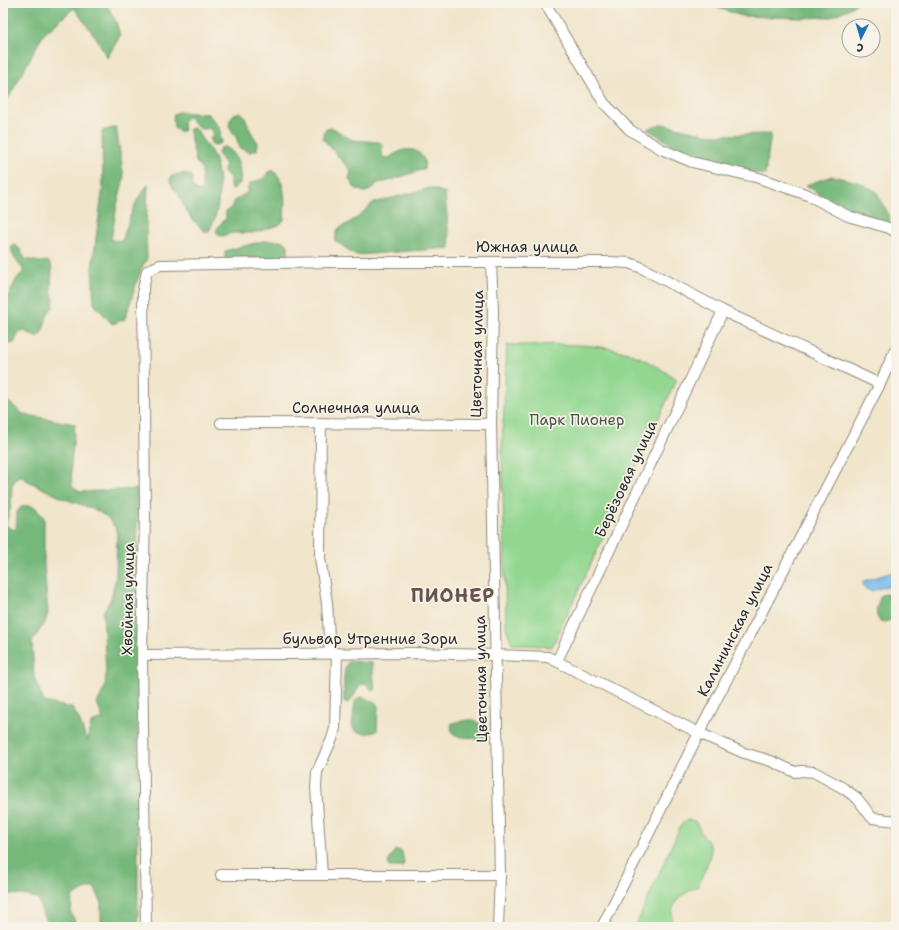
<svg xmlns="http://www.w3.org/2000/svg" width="899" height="930" font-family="'Shantell Sans',sans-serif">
<rect width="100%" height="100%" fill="#f7f3e8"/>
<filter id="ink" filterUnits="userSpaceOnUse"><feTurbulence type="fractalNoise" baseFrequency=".025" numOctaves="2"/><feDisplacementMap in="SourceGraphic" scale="8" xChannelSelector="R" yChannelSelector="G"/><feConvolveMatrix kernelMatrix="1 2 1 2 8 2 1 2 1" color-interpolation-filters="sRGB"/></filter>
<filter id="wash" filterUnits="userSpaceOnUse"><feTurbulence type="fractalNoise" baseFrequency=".012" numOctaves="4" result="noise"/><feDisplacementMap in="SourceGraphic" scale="16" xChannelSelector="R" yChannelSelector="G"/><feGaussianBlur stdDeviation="0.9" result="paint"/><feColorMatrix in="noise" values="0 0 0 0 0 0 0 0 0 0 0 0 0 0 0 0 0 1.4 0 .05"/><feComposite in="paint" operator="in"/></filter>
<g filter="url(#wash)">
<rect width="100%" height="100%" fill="#f1e5cb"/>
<g fill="#91d790" stroke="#5e815e">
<path d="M 507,345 C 548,345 592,341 631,354 C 646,359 663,371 677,379 L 552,647 L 512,644 L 506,627 L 502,447 Z"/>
<path d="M 688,820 L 695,821 C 698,825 699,829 701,832 C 704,838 709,841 711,848 C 712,854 701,879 698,886 C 679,896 668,903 673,927 L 635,927 L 681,825 L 684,822 Z"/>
</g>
<g fill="#74b87a" stroke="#507252" fill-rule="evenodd">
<path d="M 5,3 L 106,3 L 116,22 L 120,36 L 107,58 L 97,39 L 74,8 L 43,35 L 3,108 L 3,4 Z"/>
<path d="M 703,3 L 857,3 L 852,7 L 831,17 L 802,18 L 742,16 Z"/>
<path d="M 178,112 L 208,114 L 217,124 L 221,131 L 220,136 L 222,141 L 220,144 L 214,145 L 211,143 L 210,139 L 213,135 L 210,128 C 208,128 206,129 204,129 C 198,130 192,120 188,117 L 184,119 L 183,125 L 184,130 L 180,132 L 174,128 L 173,118 L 174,114 Z"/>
<path d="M 240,112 L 244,115 L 251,132 L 258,143 L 257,150 L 249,152 L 240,148 L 236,137 L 229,127 L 230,120 L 234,114 Z"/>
<path d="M 662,124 L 711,135 L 771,134 L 765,175 L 698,160 L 647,129 Z"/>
<path d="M 116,127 L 124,178 L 117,205 L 111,240 L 122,241 C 129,221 133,201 148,185 L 146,228 L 147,258 L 140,272 L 125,319 L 112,324 L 94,304 L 92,268 L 103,186 L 102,131 Z"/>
<path d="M 193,128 L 198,131 C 200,140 209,146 213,155 C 222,175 221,212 209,231 L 204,231 L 192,219 L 185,209 L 177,191 L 173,188 L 170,180 L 172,176 C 178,174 187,171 192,177 L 192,186 L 198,192 L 202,190 L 202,170 L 196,162 L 189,131 L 190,129 Z"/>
<path d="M 330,128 L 333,128 L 352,140 L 379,142 L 383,145 L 382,155 L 385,158 L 389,158 C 398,151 411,145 420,154 C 425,159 425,163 424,169 L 389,181 L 378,183 L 369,191 L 364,192 L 355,188 L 349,179 L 351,171 L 323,139 C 323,132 323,130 330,128 Z"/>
<path d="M 225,147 C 239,153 241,170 240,183 L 232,190 L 230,188 L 230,178 L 224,171 L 225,165 L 218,153 L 220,148 Z"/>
<path d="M 273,170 C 287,182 285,204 284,220 L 279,225 L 253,233 L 233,233 L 222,236 L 218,235 L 216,231 L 219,225 L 226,218 L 226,211 L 232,207 L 235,200 L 247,193 L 249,184 L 264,178 L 268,172 Z"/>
<path d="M 832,176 L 858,182 L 876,191 L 889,215 L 890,226 L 849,214 L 806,185 Z"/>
<path d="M 431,188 L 445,193 L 450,248 L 356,255 L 335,241 L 337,230 L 358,217 L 373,203 Z"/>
<path d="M 263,241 L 283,241 L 288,245 L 288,255 L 277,259 L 225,262 L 225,251 Z"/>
<path d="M 12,245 C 20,245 22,253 25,259 L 40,262 L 47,261 L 51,264 L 52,270 L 51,291 L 54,300 L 53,307 C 43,317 47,329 38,337 L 24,331 L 19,333 L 14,343 L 3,345 L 3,300 L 10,293 L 17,278 L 23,272 L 23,269 C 17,262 10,255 12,245 Z"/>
<path d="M 3,397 L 23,414 L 75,424 L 71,463 L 72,486 L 79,492 L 137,489 L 138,927 L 101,927 L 101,901 L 94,887 L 84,890 L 72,897 L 71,913 L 78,927 L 55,927 L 44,918 L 38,899 L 28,896 L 3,893 ZM 19,475 L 28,481 L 62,498 L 94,509 L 108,518 L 117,530 L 116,576 L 111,599 L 103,612 L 106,674 L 105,687 L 97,703 L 103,719 L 91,723 L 87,741 L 79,719 L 72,708 L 44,702 L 34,677 L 32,642 L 45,622 L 48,613 L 44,565 L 44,518 L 37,509 L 31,506 L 22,506 L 17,512 L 16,530 L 9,528 L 6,524 L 11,506 L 12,485 Z"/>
<path d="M 886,594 L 896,598 L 896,618 L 885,622 L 880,621 C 873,614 878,604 881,595 Z"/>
<path d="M 349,661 L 372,663 L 375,690 L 372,691 C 369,686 367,684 361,684 L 350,702 L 348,703 L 344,702 C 344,692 342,667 349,661 Z"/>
<path d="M 363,697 L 376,703 L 378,706 L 377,731 C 369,734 361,734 354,730 L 352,725 L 355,701 L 358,698 Z"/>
<path d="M 468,720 L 474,720 L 485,727 L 485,739 C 479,741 478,740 472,738 C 462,736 448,739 452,723 Z"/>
<path d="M 395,850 L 399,850 L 402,852 L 404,864 L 402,867 L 389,867 L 388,863 Z"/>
</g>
<path fill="#74b8ea" stroke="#50728a" d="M 896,571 L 896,587 L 884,587 L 871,591 L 864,588 L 863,583 L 864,581 Z"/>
</g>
<g filter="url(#ink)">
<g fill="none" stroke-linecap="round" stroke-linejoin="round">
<defs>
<g id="street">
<path d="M 545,3 L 604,103 L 630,130 L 661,149 L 692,162 L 759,178 L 808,195 L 848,216 L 889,228 L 896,232"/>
<path d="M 491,262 L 493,310 L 491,424 L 500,875 L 498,927"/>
<path d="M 221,423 L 491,424"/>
<path d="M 321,423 L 320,558 L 327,603 L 330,653"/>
<path d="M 142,655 L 415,653 L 495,655 L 548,657 L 699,733 L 744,753 L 771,761 L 795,772 L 802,771 L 814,772 L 843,788 L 857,798 L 872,818 L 896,821"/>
<path d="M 557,661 L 723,311"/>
<path d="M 221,875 L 500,875"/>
<path d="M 322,875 L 316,787 L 317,772 L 332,739 L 335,728 L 337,653"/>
<path d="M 146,927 L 142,655 L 145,514 L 143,289 L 147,271 L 153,268 L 160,265 L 335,262 L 611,262 L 629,263 L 640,267 L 723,311 L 880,384"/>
<path d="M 602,927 L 699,733 L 880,384 L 896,348"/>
</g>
</defs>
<use href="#street" stroke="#8e887b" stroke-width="12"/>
<use href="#street" stroke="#fff" stroke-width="10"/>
</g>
</g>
<g text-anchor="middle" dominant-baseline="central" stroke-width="3.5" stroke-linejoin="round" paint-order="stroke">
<g font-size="15" fill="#2b2b2b" stroke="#f7f3e8">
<text x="527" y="247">Южная улица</text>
<text transform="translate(477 354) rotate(-89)">Цветочная улица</text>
<text x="356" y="408">Солнечная улица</text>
<text transform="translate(626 479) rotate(-65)">Берёзовая улица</text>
<text transform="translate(128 599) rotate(-89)">Хвойная улица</text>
<text transform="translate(735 630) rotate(-63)">Калининская улица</text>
<text x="370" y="639">бульвар Утренние Зори</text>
<text transform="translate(481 679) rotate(-91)">Цветочная улица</text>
</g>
<g font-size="15" fill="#445644" stroke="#f7f3e8">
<text x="577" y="420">Парк Пионер</text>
</g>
<g font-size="19" font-weight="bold" letter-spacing="1" fill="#68534e" stroke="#f7f3e8">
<text x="453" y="595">ПИОНЕР</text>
</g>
</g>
<rect width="899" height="930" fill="none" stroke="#f7f3e8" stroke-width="16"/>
<g transform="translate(861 38) rotate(185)"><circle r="19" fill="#f7f3e8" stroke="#a5a39c"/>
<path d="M0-3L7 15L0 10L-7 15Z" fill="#1f6fb2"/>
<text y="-6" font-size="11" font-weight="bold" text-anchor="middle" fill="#2b2b2b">С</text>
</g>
</svg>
